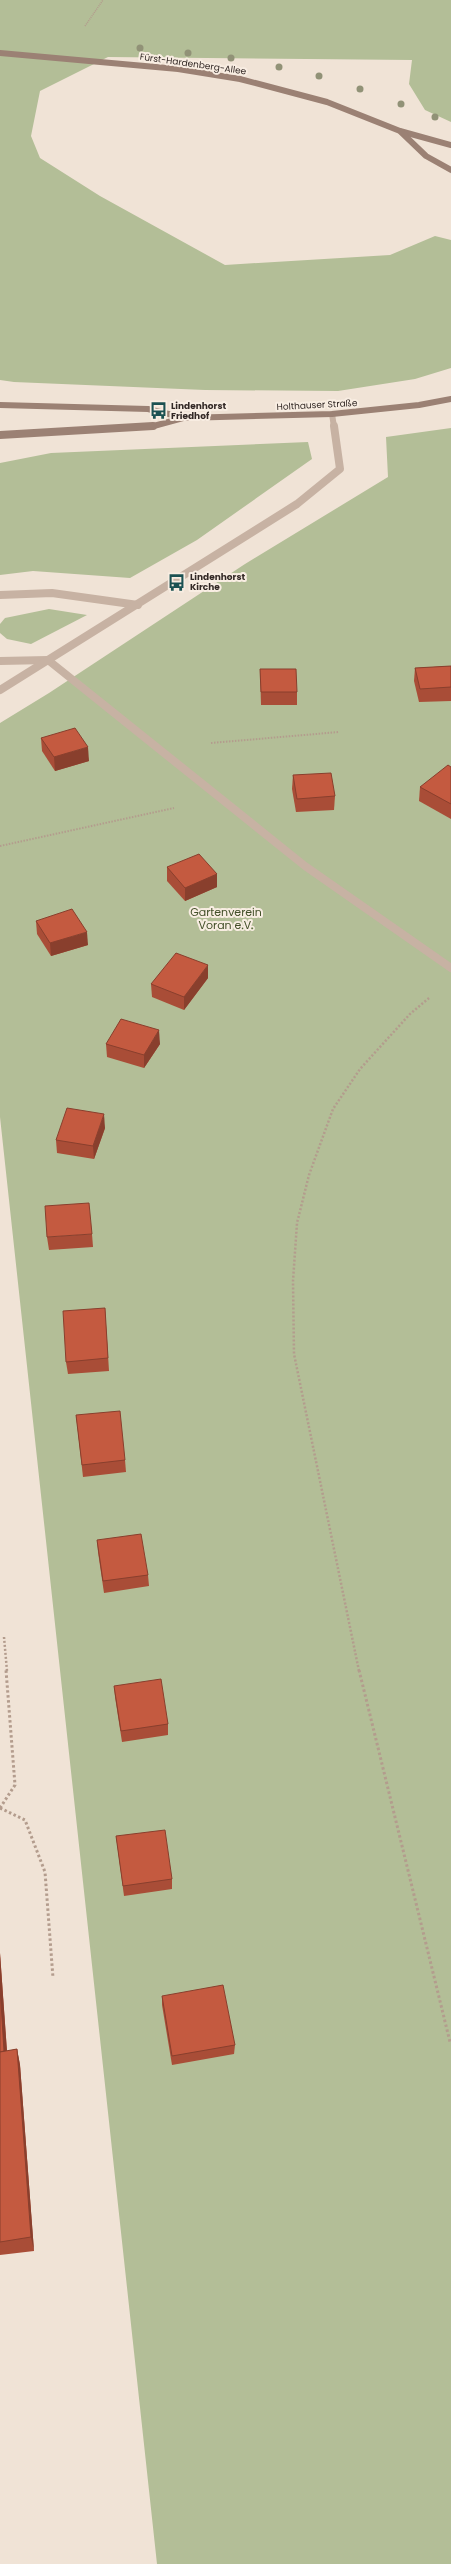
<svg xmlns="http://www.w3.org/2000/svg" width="451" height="2564" font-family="Poppins,sans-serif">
<rect width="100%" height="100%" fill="#f0e3d6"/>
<g fill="#b3be97">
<path d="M 0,0 L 451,0 L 451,122 L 425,110 L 409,84 L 412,60 L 108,57 L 40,91 L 31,136 L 40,158 L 100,196 L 225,265 L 390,255 L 435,236 L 451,240 L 451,368 L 415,379 L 338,391 L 205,390 L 14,382 L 0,380 Z"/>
<path d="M 451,428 L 451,2564 L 157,2564 L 0,1117 L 0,723 L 49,693 L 245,564 L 388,477 L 386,437 Z"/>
<path d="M 308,442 L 312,459 L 197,540 L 130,578 L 33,571 L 0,575 L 0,463 L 51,453 Z"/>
<path d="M 49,609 L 87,615 L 31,644 L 7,639 L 0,633 L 0,624 L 5,618 Z"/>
</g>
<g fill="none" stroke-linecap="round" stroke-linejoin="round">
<path stroke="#b39c8d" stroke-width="1.5" stroke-dasharray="1 1" stroke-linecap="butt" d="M 85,26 L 103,0"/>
<g stroke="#b39c8d" stroke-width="2" stroke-dasharray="1.5 1.5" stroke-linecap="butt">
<path d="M 211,743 L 339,732"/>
<path d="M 0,846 L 174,808"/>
</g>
<g stroke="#b39c8d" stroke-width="2.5" stroke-dasharray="2 2" stroke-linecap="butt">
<path d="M 4,1637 L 7,1671"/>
<path d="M 359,1671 L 294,1354 L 293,1281 L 297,1223 L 309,1175 L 333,1109 L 360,1069 L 410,1014 L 429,998"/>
</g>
<g stroke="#b39c8d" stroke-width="3" stroke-dasharray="2.5 2.5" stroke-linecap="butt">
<path d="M 359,1670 L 450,2042"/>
<path d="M 0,1808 L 25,1820 L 45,1872 L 53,1978"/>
<path d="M 0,1808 L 15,1785 L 6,1670"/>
</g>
<path stroke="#c7b2a3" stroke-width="6" d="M 332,414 L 334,427"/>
<g stroke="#c7b2a3" stroke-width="8">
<path d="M 0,595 L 52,593 L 138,605"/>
<path d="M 0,661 L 48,660 L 305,866 L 451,968"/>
<path d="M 0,690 L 297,504 L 340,469 L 334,426"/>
</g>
<g stroke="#9b8174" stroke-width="6">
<path d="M 0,53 L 178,69 L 240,79 L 327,102 L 400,131 L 451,145"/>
<path d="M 401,132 L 426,156 L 451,170"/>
<path d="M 0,405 L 148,409 L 181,417"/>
<path d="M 150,427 L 183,418 L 332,414 L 419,405 L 451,399"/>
</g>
<path stroke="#9b8174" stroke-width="8" d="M 0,435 L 153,426"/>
</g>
<g fill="#919277">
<circle cx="140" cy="48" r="3.5"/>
<circle cx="188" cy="53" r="3.5"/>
<circle cx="231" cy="58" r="3.5"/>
<circle cx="279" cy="67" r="3.5"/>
<circle cx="319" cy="76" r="3.5"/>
<circle cx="360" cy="89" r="3.5"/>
<circle cx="401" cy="104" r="3.5"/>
<circle cx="435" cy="117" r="3.5"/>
</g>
<g fill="#a94d37">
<path d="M 451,666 L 451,701 L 419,702 L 414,681 L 415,668 Z"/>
<path d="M 260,669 L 297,692 L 297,705 L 261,705 Z"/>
<path d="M 41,738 L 89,761 L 55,771 L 42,751 Z"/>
<path d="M 451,767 L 451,819 L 419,801 L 420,787 Z"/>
<path d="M 293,775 L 335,796 L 334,810 L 296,812 L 292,789 Z"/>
<path d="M 167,867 L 217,874 L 217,887 L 185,901 L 167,881 Z"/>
<path d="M 36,921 L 88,945 L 51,956 L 37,934 Z"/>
<path d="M 208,978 L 184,1010 L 152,997 L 151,984 Z"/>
<path d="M 106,1044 L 160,1044 L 144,1068 L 107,1057 Z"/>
<path d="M 105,1128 L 94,1159 L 57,1153 L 56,1140 Z"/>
<path d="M 92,1234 L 93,1247 L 49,1250 L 47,1237 Z"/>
<path d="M 105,1308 L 109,1371 L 68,1374 L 66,1362 Z"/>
<path d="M 76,1415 L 125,1460 L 126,1472 L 83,1477 Z"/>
<path d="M 97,1540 L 148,1575 L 149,1586 L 104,1593 L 98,1552 Z"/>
<path d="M 114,1686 L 168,1724 L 168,1735 L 122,1742 L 115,1697 Z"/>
<path d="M 116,1836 L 172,1879 L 172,1889 L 124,1896 Z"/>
<path d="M 0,1953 L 7,2051 L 17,2049 L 20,2065 L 34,2251 L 0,2255 Z"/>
<path d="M 162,1996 L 235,2045 L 234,2054 L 172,2065 L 162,2005 Z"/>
</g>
<g fill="#893f2d">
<path d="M 88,747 L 89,761 L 55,771 L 54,757 Z"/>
<path d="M 217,874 L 217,887 L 185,901 L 185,888 Z"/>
<path d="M 87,932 L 88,945 L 51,956 L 50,943 Z"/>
<path d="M 208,965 L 208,978 L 184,1010 L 184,997 Z"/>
<path d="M 159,1030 L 160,1044 L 144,1068 L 144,1055 Z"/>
<path d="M 104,1114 L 105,1128 L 94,1159 L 93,1146 Z"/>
<path d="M 0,1953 L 8,2067 L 4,2053 L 0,1987 Z"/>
<path d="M 17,2049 L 20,2065 L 34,2251 L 31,2237 Z"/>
</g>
<g fill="#c45a40" stroke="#893f2d">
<path d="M 451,666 L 451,687 L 420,689 L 415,668 Z"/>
<path d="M 260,669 L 296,669 L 297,692 L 261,692 Z"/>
<path d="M 75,728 L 88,747 L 54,757 L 41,738 Z"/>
<path d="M 448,765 L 451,767 L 451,804 L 420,787 Z"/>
<path d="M 331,773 L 335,796 L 297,799 L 293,775 Z"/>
<path d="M 199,854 L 217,874 L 185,888 L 167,867 Z"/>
<path d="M 72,909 L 87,932 L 50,943 L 36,921 Z"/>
<path d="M 176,953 L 208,965 L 184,997 L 151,984 Z"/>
<path d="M 121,1019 L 159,1030 L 144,1055 L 106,1044 Z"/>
<path d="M 67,1108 L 104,1114 L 93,1146 L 56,1140 Z"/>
<path d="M 89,1203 L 92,1234 L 47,1237 L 45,1206 Z"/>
<path d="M 105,1308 L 108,1358 L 66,1362 L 63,1311 Z"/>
<path d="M 120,1411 L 125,1460 L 82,1465 L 76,1415 Z"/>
<path d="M 141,1534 L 148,1575 L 103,1581 L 97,1540 Z"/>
<path d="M 161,1679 L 168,1724 L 121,1731 L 114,1686 Z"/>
<path d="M 165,1830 L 172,1879 L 123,1886 L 116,1836 Z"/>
<path d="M 223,1985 L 235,2045 L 172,2056 L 162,1996 Z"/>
<path d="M 0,1987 L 4,2051 L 0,2052 Z"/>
<path d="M 17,2049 L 31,2237 L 0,2242 L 0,2052 Z"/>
</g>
<defs>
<symbol id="bus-bare" viewBox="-9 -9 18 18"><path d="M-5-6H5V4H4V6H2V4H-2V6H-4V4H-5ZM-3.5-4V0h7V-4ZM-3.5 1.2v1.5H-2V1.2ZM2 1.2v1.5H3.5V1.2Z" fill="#1b5152" stroke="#f8ede2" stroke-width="2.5" paint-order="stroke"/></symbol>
</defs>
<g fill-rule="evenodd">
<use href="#bus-bare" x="146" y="398" width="25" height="25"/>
<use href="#bus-bare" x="164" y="570" width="25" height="25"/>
</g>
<g text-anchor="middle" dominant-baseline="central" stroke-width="4" stroke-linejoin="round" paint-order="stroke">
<g font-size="9" fill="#322825" stroke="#f8ede2">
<text transform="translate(193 64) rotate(8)">Fürst-Hardenberg-Allee</text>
<text transform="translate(317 405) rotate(-3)">Holthauser Straße</text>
</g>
<g font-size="9" font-weight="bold" fill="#322825" stroke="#f8ede2" text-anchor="start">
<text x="171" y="406">Lindenhorst<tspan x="171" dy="10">Friedhof</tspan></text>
<text x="190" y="577">Lindenhorst<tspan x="190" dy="10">Kirche</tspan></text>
</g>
<g font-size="11" fill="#435029" stroke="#f8ede2">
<text x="226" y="912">Gartenverein<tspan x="226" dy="13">Voran e.V.</tspan></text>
</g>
</g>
</svg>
